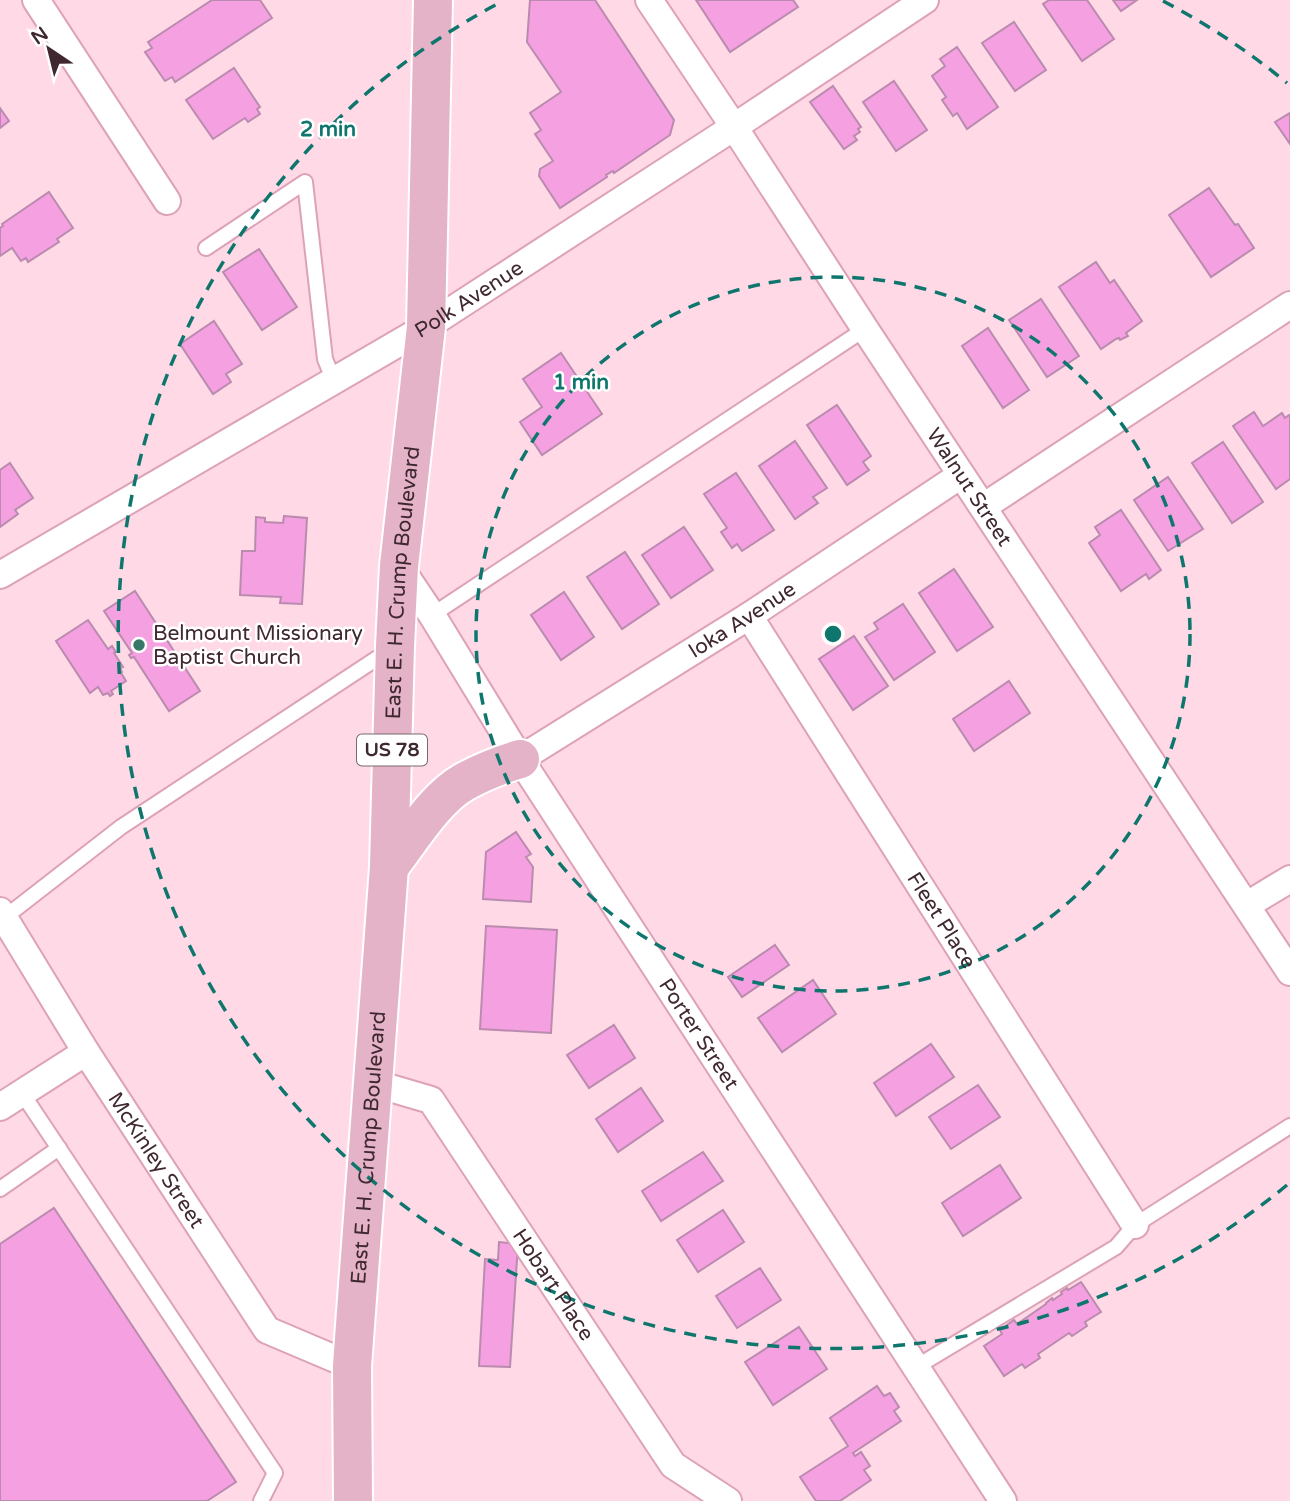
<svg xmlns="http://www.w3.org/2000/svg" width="1290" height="1501" font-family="'Varela Round',sans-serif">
<rect width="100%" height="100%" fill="#ffd9e6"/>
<g fill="#f4a0e1" stroke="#bb8baf" stroke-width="2">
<path d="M 212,0 L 260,0 L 272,18 L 175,82 L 172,77 L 165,81 L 145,52 L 152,48 L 148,42 Z"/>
<path d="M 530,0 L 595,0 L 674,120 L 670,135 L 614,173 L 613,171 L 606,175 L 607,177 L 560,208 L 539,176 L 540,169 L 553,161 L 535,134 L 541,130 L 530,113 L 561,92 L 527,42 Z"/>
<path d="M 696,0 L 793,0 L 798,7 L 730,52 Z"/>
<path d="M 1049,0 L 1087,0 L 1114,39 L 1082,61 L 1043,4 Z"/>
<path d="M 1113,0 L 1137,0 L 1121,11 Z"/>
<path d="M 1014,22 L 1046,70 L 1015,91 L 982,43 Z"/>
<path d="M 957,47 L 998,107 L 967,129 L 957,113 L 953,116 L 942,100 L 946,97 L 932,76 L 945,66 L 940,59 Z"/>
<path d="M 234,68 L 260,107 L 257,109 L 260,114 L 248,122 L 245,118 L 213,139 L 186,100 Z"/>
<path d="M 894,81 L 927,130 L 896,151 L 863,102 Z"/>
<path d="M 833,86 L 861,127 L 858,129 L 860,132 L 854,136 L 857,140 L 844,149 L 810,102 Z"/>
<path d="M 0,108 L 9,121 L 0,128 Z"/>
<path d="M 1290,113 L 1290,144 L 1275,122 Z"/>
<path d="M 1209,188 L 1235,225 L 1238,224 L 1254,248 L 1211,277 L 1169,215 Z"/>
<path d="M 49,192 L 73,228 L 57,239 L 59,242 L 28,262 L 26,258 L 21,261 L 12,248 L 0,256 L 0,228 L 3,226 L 2,224 Z"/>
<path d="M 259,249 L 297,307 L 262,330 L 223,272 Z"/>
<path d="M 1096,262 L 1110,283 L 1114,280 L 1142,321 L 1126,333 L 1128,336 L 1120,340 L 1119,338 L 1116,339 L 1101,349 L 1059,287 Z"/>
<path d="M 1041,299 L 1079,356 L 1047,377 L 1009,320 Z"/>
<path d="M 214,321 L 242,364 L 226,374 L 231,382 L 213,394 L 180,344 Z"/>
<path d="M 988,328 L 1029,390 L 1003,408 L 962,346 Z"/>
<path d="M 561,353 L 602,414 L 542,455 L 520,422 L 542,407 L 523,379 Z"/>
<path d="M 837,405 L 871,456 L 863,462 L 869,470 L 847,485 L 807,425 Z"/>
<path d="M 1254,412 L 1263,426 L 1282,413 L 1285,418 L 1289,415 L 1290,416 L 1290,479 L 1276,489 L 1233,426 Z"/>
<path d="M 795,441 L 827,488 L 813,497 L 818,503 L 795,519 L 759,466 Z"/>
<path d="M 1223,442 L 1263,502 L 1232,523 L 1192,463 Z"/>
<path d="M 10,463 L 33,498 L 15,510 L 18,514 L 0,527 L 0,470 Z"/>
<path d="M 736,473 L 774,530 L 742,551 L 737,544 L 732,548 L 721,532 L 727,528 L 704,494 Z"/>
<path d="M 1168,477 L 1203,529 L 1168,551 L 1134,500 Z"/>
<path d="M 1121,510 L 1161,570 L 1149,579 L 1146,574 L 1121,591 L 1089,543 L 1100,535 L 1095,527 Z"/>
<path d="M 284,516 L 307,518 L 302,604 L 280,603 L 281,597 L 240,595 L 242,551 L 255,551 L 256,517 L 265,518 L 265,522 L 283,523 Z"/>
<path d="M 684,527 L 713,570 L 671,598 L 642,555 Z"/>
<path d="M 625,552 L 659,604 L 622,629 L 587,577 Z"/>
<path d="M 954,569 L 993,627 L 957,651 L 919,593 Z"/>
<path d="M 135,591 L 200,691 L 169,711 L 134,657 L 131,658 L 129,655 L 132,653 L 104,611 Z"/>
<path d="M 564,592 L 594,637 L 561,660 L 531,615 Z"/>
<path d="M 903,604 L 935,652 L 894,680 L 865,637 L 878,629 L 874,623 Z"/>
<path d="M 88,620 L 108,649 L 112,646 L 116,652 L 114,653 L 123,667 L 120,668 L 122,672 L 121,673 L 126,681 L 111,691 L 113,694 L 110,696 L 108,693 L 103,695 L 98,687 L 90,693 L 56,641 Z"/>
<path d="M 854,636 L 888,686 L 853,710 L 819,659 Z"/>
<path d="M 1009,681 L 1030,713 L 974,751 L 953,719 Z"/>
<path d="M 516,832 L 531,854 L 526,857 L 533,867 L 531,902 L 483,899 L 486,852 Z"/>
<path d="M 486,926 L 557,930 L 551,1033 L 480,1029 Z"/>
<path d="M 775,945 L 789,965 L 742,997 L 728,977 Z"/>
<path d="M 813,980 L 836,1014 L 782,1052 L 758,1018 Z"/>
<path d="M 614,1025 L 635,1058 L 589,1088 L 567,1055 Z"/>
<path d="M 931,1044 L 954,1077 L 896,1116 L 874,1083 Z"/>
<path d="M 978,1085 L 1000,1117 L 951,1149 L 929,1117 Z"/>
<path d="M 641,1088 L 663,1121 L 618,1152 L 596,1119 Z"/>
<path d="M 703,1152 L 723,1181 L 661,1221 L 642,1191 Z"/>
<path d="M 1000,1165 L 1021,1198 L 963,1236 L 942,1203 Z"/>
<path d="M 54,1208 L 236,1482 L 207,1501 L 0,1501 L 0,1244 Z"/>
<path d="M 723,1210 L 744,1242 L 698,1272 L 677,1240 Z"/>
<path d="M 499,1242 L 518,1244 L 510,1367 L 479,1366 L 485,1259 L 498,1260 Z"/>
<path d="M 760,1268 L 781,1300 L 737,1328 L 716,1296 Z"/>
<path d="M 1081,1282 L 1101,1312 L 1085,1322 L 1087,1326 L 1072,1336 L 1069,1333 L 1038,1354 L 1040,1358 L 1025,1368 L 1022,1364 L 1004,1376 L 984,1346 L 1002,1334 L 1000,1330 L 1014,1320 L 1017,1324 L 1046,1304 L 1046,1303 L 1052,1298 L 1053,1300 L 1062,1294 L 1061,1292 L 1067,1288 L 1068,1290 Z"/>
<path d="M 799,1327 L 827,1369 L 773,1405 L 745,1362 Z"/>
<path d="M 877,1386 L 884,1396 L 890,1393 L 899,1407 L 894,1411 L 901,1421 L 853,1453 L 855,1456 L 861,1452 L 870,1466 L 864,1470 L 871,1480 L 840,1501 L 816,1501 L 800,1477 L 848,1446 L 830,1418 Z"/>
</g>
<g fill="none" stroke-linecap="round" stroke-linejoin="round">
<defs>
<g id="service">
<path d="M 206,248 L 305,182 L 325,359 L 334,381"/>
<path d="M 432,615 L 865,329"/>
<path d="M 4,918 L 121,827 L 391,649"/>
<path d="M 22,1093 L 275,1473 L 261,1501"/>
<path d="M 0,1189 L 59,1148"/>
<path d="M 916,1367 L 1116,1247 L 1135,1225 L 1290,1126"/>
</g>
<g id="minor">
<path d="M 36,0 L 167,201"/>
<path id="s1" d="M 649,0 L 734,127 L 865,329 L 1290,972"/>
<path d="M 983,507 L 1290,305"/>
<path id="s2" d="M 399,566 L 432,615 L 520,759 L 1003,1501"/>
<path id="s3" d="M 0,575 L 426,327 L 734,127 L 925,0"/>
<path id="s4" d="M 749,616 L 1135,1225"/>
<path id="s5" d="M 520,759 L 749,616 L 961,475"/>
<path d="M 1247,905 L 1290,879"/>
<path id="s6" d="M 0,911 L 86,1052 L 267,1330 L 352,1366"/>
<path id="s7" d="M 373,1083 L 431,1100 L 673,1465 L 728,1501"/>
<path d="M 0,1107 L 86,1052"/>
</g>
<g id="primary">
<path d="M 389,867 C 411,839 434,799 464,782 C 482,772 500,765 520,759"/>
<path id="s8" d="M 353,1501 L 352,1366 L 389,867 L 395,646 L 399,566 L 426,327 L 433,0"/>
</g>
</defs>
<use href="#service" stroke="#dda2b8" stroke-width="18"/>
<use href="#minor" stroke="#dda2b8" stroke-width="30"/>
<use href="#primary" stroke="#fff" stroke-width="42"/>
<use href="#service" stroke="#fff" stroke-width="14"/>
<use href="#minor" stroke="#fff" stroke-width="26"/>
<use href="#primary" stroke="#e5b3c7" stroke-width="38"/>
</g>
<g fill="none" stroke="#0f766e" stroke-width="3.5" stroke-dasharray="12 9">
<circle cx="833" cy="634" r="357"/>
<path d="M1287 1185A714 714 0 1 1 503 1M1163 1A714 714 0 0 1 1287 83"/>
</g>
<circle fill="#377868" stroke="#fff" stroke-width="2.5" cx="139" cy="645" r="7"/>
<g text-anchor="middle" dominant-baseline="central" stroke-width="5" stroke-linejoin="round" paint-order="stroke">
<rect fill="#fff" stroke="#79686e" stroke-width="2" x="357" y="734.5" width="70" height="31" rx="5"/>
<g font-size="19" font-weight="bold" fill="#3f2830">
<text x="392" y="750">US 78</text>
</g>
<g font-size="21" fill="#3f2830" stroke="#fff">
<text stroke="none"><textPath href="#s3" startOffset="544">Polk Avenue</textPath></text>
<text stroke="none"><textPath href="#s1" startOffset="583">Walnut Street</textPath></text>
<text stroke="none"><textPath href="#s8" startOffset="920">East E. H. Crump Boulevard</textPath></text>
<text stroke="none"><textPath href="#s5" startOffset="262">Ioka Avenue</textPath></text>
<text stroke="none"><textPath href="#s4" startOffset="360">Fleet Place</textPath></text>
<text stroke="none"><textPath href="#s2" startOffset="556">Porter Street</textPath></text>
<text stroke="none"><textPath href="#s8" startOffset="354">East E. H. Crump Boulevard</textPath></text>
<text stroke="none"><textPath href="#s6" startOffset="294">McKinley Street</textPath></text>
<text stroke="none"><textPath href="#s7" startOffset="282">Hobart Place</textPath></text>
</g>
<g font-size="21" fill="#3f2830" stroke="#fff" text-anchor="start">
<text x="153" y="633">Belmount Missionary<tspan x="153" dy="24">Baptist Church</tspan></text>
</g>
</g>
<circle cx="833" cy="634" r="10" fill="#0f766e" stroke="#fff" stroke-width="3.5"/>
<g font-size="21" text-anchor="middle" font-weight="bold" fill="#0f766e" stroke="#fff" stroke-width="5" stroke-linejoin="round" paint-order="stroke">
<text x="328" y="136">2 min</text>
<text x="581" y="389">1 min</text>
</g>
<g transform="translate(49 49) rotate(325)" stroke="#ffffff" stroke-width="5" paint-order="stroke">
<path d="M0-5L12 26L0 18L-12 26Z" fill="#3f2830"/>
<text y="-10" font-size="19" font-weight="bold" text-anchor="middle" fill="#3f2830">N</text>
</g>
</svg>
